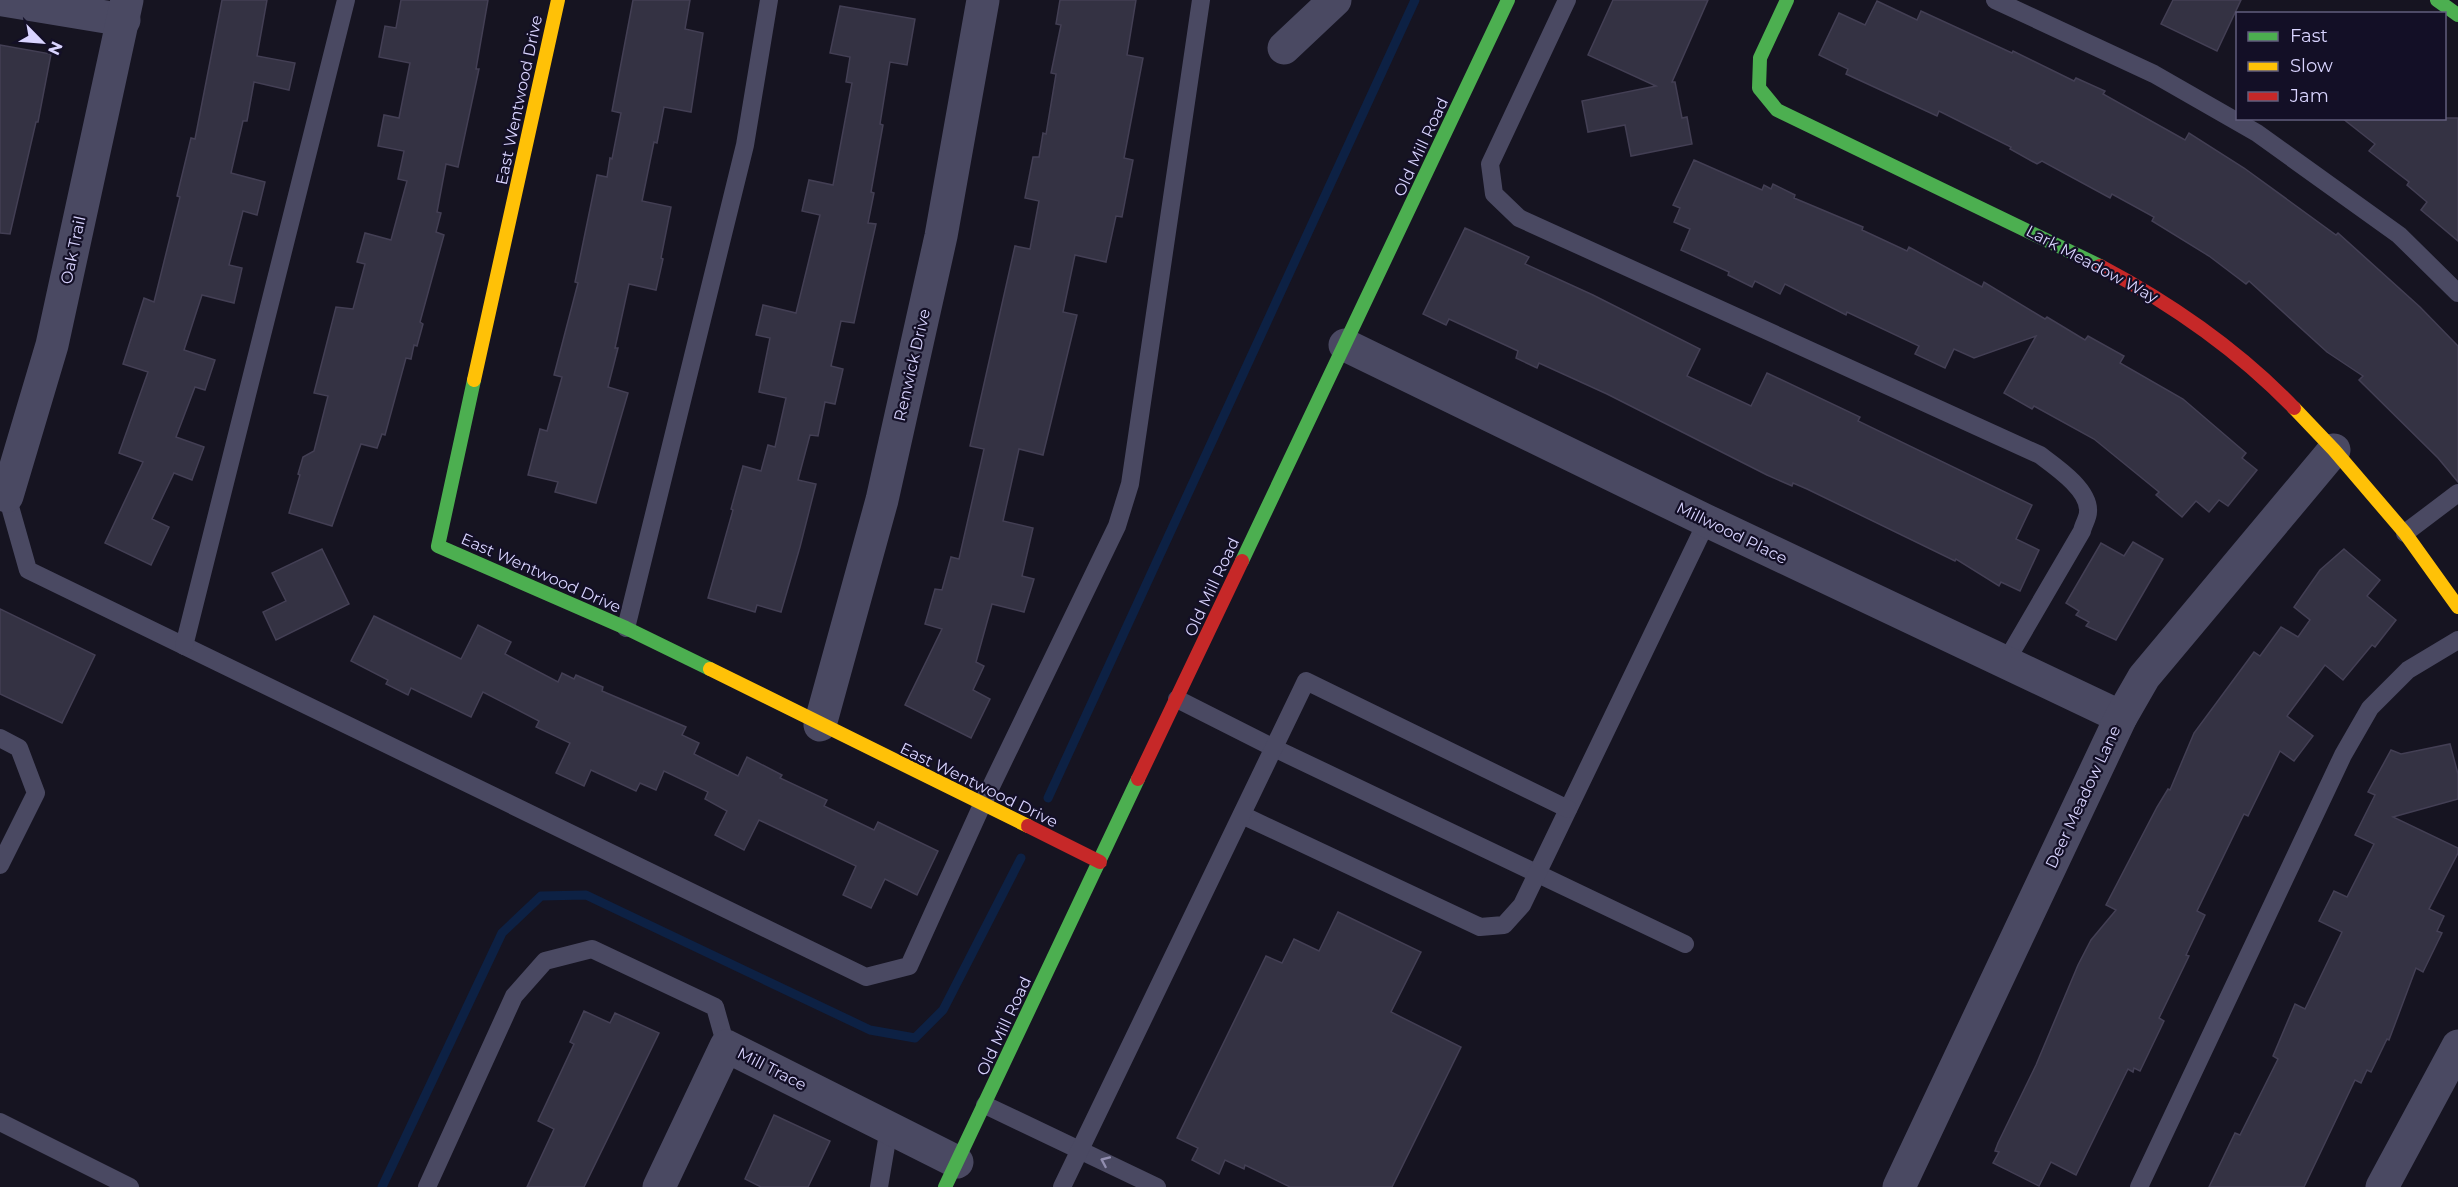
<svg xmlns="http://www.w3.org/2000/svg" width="2458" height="1187" font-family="Montserrat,sans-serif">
<rect width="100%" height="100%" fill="#161421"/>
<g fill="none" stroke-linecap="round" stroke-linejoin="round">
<g stroke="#0d2144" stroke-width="9">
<path d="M 1048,798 L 1415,0"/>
<path d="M 382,1187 L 502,933 L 541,896 L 586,895 L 870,1030 L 915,1038 L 943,1010 L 1021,858"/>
</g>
</g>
<g fill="#343243" stroke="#433f54" stroke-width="1.5">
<path d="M 222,0 L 267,0 L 257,56 L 295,63 L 289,90 L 254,82 L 247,121 L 243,121 L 231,173 L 265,182 L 257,215 L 243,211 L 229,265 L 242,268 L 234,303 L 202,295 L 184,350 L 215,360 L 205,390 L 195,387 L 176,437 L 204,447 L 192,480 L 174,473 L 152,519 L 169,527 L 151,565 L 105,543 L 143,462 L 119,453 L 148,372 L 123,364 L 144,298 L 154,302 L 180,197 L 177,196 L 191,138 L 195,139 Z"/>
<path d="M 401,0 L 488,0 L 476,69 L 479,69 L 458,167 L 446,164 L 437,212 L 441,213 L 436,232 L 444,235 L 420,322 L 423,324 L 417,346 L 414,345 L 411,359 L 406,358 L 385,435 L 382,434 L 377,448 L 361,444 L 332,526 L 289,513 L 300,475 L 298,474 L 303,457 L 314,451 L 328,396 L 314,393 L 336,307 L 353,309 L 365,264 L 357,262 L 365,233 L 391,240 L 407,181 L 398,179 L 404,151 L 378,146 L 384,115 L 399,118 L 410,63 L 379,57 L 385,26 L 396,28 Z"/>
<path d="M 633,0 L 690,0 L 685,29 L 703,33 L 691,112 L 664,107 L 657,143 L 654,142 L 642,201 L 671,207 L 661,258 L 663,259 L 656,290 L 629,284 L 615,348 L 618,348 L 608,387 L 628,393 L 596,503 L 555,492 L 558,482 L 528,475 L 540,429 L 547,431 L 562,377 L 554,375 L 578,283 L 575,282 L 597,175 L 607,177 L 610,158 L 612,159 L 621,113 L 612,111 Z"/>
<path d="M 1060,0 L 1136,0 L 1127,55 L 1143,58 L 1124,158 L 1133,160 L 1122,217 L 1116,216 L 1106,262 L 1075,255 L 1063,312 L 1077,315 L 1043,455 L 1019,449 L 1003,521 L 1033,528 L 1022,576 L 1034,579 L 1024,612 L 992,604 L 976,662 L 984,666 L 973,690 L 990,699 L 971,738 L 905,705 L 942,629 L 925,624 L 935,589 L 942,590 L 951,557 L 959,559 L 984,449 L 970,446 L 1015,246 L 1030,249 L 1039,201 L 1025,198 L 1033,157 L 1039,157 L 1043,133 L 1046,134 L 1056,74 L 1051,73 L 1061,25 L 1056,24 Z"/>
<path d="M 1613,0 L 1708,0 L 1672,82 L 1675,82 L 1682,118 L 1687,117 L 1692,144 L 1631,156 L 1625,125 L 1588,132 L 1582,101 L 1656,86 L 1588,55 Z"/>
<path d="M 2173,0 L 2241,0 L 2217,51 L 2161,24 Z"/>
<path d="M 1877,1 L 1917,20 L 1921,11 L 2012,53 L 2013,51 L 2074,81 L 2076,78 L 2105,91 L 2103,94 L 2185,140 L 2189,133 L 2244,168 L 2336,235 L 2338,233 L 2420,307 L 2458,346 L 2458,482 L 2438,458 L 2359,380 L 2363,376 L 2327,352 L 2249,281 L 2246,284 L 2209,256 L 2152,221 L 2154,217 L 2112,194 L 2110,198 L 2042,161 L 2037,164 L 2010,149 L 2011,147 L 1939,111 L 1937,116 L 1846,74 L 1848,69 L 1819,55 L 1839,13 L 1865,25 Z"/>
<path d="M 840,6 L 915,19 L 907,65 L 890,62 L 880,124 L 883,125 L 871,192 L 874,193 L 868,223 L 876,224 L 854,323 L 841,321 L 831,366 L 843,369 L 835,404 L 825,402 L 818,436 L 810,435 L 798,480 L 816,484 L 800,547 L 781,612 L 757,605 L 755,612 L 708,598 L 733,510 L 731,509 L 743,466 L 761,471 L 768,445 L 775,447 L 786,398 L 759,392 L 770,338 L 756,335 L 763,305 L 796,313 L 820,215 L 802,211 L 809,180 L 833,185 L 852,83 L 846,82 L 850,57 L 830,53 Z"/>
<path d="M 0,45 L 51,54 L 38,122 L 36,122 L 10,234 L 0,233 Z"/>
<path d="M 2342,118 L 2458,118 L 2458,241 L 2421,210 L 2427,202 L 2407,185 L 2409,182 L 2369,151 L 2375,144 Z"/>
<path d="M 1694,160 L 1762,190 L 1764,185 L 1771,189 L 1773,184 L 1795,195 L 1794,198 L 1863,227 L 1862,230 L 1907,251 L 1909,247 L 1982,287 L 1984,282 L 2045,319 L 2047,317 L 2085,340 L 2088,336 L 2124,356 L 2120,363 L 2183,399 L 2246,453 L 2242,458 L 2257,470 L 2228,506 L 2219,500 L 2209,512 L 2196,501 L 2182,517 L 2156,495 L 2159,492 L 2094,439 L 2034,406 L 2032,409 L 2004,393 L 2036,336 L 1974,358 L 1954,349 L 1945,368 L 1915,354 L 1919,346 L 1847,312 L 1846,315 L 1785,284 L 1780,294 L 1755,281 L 1752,287 L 1728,275 L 1729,272 L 1681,250 L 1690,229 L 1674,222 L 1680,208 L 1673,205 Z"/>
<path d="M 1465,228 L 1529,257 L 1525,264 L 1593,295 L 1700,349 L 1687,376 L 1751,406 L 1767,373 L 1860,417 L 1858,421 L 2032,505 L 2016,539 L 2039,550 L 2020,591 L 2001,582 L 1999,586 L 1956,559 L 1955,561 L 1807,489 L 1793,483 L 1792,486 L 1767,475 L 1607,394 L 1539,363 L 1537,368 L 1516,358 L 1518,351 L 1449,319 L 1446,325 L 1423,314 Z"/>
<path d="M 2133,542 L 2163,559 L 2116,640 L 2086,626 L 2089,622 L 2076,615 L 2079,611 L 2066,603 L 2101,543 L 2124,556 Z"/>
<path d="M 322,549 L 349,604 L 276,640 L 263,612 L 286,601 L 272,573 Z"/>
<path d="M 2344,549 L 2380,580 L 2367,596 L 2396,620 L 2375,647 L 2372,645 L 2343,680 L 2325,665 L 2287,716 L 2313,736 L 2294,761 L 2280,751 L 2248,816 L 2244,814 L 2197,911 L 2205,915 L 2186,955 L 2189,956 L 2159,1018 L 2164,1021 L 2140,1071 L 2134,1068 L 2133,1072 L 2128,1069 L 2076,1175 L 2051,1162 L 2039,1186 L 1993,1163 L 1999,1152 L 1995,1151 L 1998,1143 L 2036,1065 L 2078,965 L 2091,940 L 2116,910 L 2106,905 L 2157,807 L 2168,789 L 2170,790 L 2194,733 L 2254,652 L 2260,656 L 2281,627 L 2298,637 L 2310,620 L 2294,607 L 2320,570 Z"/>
<path d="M 0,609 L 95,655 L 62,723 L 0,694 Z"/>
<path d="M 374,616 L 461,659 L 478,625 L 511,642 L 505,654 L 558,682 L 562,673 L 574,679 L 576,675 L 603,687 L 602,691 L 686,727 L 682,735 L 699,743 L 694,754 L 738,776 L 747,757 L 782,775 L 780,778 L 827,800 L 824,806 L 874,830 L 878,822 L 938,851 L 917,895 L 885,879 L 871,908 L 843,895 L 856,866 L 759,820 L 744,850 L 715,835 L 727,811 L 705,799 L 708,792 L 664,771 L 656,790 L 640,783 L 636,791 L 591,770 L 584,786 L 556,773 L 570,743 L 536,727 L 539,721 L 483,692 L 471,717 L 411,688 L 408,695 L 386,684 L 388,680 L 351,661 Z"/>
<path d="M 2450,744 L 2458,774 L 2458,799 L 2393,817 L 2458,848 L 2458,853 L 2429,909 L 2444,916 L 2437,931 L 2442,933 L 2423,972 L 2416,968 L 2389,1040 L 2387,1039 L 2371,1072 L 2367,1070 L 2361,1083 L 2355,1080 L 2304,1187 L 2209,1187 L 2235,1133 L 2240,1135 L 2278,1059 L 2273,1056 L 2295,1004 L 2305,1009 L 2342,932 L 2319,921 L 2334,891 L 2347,897 L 2374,844 L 2355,835 L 2375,795 L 2368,792 L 2391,750 L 2401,754 Z"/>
<path d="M 1338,912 L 1421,952 L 1391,1012 L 1461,1047 L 1392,1187 L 1290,1187 L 1245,1165 L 1244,1169 L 1225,1160 L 1219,1174 L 1192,1160 L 1198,1148 L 1177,1138 L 1266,956 L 1282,963 L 1294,939 L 1319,951 Z"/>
<path d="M 584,1011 L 610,1023 L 615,1013 L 659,1033 L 584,1187 L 527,1187 L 554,1129 L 538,1121 L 574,1044 L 570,1042 Z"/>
<path d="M 774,1115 L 830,1141 L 808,1187 L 761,1187 L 745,1179 Z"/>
</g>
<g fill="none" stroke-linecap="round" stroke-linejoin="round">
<g stroke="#4a4962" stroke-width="18">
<path d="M 1567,0 L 1490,164 L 1494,194 L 1519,218 L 2040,455 C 2056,467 2090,490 2088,512 C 2088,518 2083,525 2082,531 L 2005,663"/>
<path d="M 1995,0 L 2154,74 L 2257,133 L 2399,235 L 2458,293"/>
<path d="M 0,499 L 7,496 L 28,570 L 866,977 L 909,966 L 982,805 L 1117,526 L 1130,484 L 1201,0"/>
<path d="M 2405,533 L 2458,493"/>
<path d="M 626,628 L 745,145 L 769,0"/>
<path d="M 184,646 L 346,0"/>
<path d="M 1177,699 L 1274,748 L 1685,944"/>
<path d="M 0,738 L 19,748 L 36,793 L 0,865"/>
<path d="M 1242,815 L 1480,927 L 1504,925 L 1522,905 L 1707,521"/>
<path d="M 985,1105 L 1157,1187"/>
<path d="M 0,1122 L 130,1187"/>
<path d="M 427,1187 L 514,996 L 545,961 L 592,949 L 715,1007 L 726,1046"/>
<path d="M 879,1187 L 889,1128"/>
<path d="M 1062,1187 L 1306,681 L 1568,809"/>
<path d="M 2139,1187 L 2343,755 L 2370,708 L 2408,670 L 2458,640"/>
</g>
<g stroke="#4a4962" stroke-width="33">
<path d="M 3,0 L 124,20"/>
<path d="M 1284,48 L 1335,0"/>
<path d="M 1345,345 L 1707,521 L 2121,717"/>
<path d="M 7,496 L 52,345 L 127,0"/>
<path d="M 820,725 L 882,500 L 941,236 L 983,0"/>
<path d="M 659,1187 L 726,1046 L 957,1162"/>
<path d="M 1899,1187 L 2121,717 L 2144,677 L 2334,450"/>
<path d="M 2382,1187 L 2458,1046"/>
</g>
<g stroke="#4caf50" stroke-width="14">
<path d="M 1787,0 L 1760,58 L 1759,88 L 1777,110 L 2100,266"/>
<path d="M 2437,0 L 2458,15"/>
<path d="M 474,380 L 438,546 L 626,628 L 710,669"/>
<path d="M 1242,561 L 1508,0"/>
<path d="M 945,1187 L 1138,779"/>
</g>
<g stroke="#ffc107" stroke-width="14">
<path d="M 474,380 L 558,0"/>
<path d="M 2294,408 L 2334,450 L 2405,533 L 2458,607"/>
<path d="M 710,669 L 1028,826"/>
</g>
<g stroke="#c62828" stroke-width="14">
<path d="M 2100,266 C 2172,304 2237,349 2294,408"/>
<path d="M 1138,779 L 1242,561"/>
<path d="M 1028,826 L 1100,862"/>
</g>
</g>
<defs><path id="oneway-chevron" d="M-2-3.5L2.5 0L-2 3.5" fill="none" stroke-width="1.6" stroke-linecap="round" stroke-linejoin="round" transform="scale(1.5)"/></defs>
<use stroke="#928eb0" href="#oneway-chevron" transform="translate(1105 1161) rotate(-156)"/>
<g text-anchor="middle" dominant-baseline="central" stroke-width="4.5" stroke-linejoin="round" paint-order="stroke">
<g font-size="16" fill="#d9d4ff" stroke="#130f26">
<text transform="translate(519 100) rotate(-78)">East Wentwood Drive</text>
<text transform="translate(1421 147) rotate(-65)">Old Mill Road</text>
<text transform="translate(73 250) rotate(-78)">Oak Trail</text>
<text transform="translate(2092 264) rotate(28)">Lark Meadow Way</text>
<text transform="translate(912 365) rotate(-77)">Renwick Drive</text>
<text transform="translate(1732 533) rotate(26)">Millwood Place</text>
<text transform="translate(541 573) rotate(24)">East Wentwood Drive</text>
<text transform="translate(1212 587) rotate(-65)">Old Mill Road</text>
<text transform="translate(979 785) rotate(26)">East Wentwood Drive</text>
<text transform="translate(2083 797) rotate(-65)">Deer Meadow Lane</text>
<text transform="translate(1004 1026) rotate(-65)">Old Mill Road</text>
<text transform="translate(772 1069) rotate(27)">Mill Trace</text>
</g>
</g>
<rect x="2236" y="12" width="210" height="108" fill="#130f26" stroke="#625e7d" stroke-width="1.5"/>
<rect x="2248" y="32" width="30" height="9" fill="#4caf50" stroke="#625e7d" stroke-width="1.5"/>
<text x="2290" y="42" font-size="18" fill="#d9d4ff">Fast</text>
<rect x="2248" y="62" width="30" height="9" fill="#ffc107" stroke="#625e7d" stroke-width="1.5"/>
<text x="2290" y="72" font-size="18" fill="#d9d4ff">Slow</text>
<rect x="2248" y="92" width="30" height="9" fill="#c62828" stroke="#625e7d" stroke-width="1.5"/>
<text x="2290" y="102" font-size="18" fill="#d9d4ff">Jam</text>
<g transform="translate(42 42) rotate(115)" stroke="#130f26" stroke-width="4.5" paint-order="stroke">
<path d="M0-4.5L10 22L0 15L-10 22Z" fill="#d9d4ff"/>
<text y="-9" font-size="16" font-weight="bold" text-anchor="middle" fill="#d9d4ff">N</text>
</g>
</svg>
